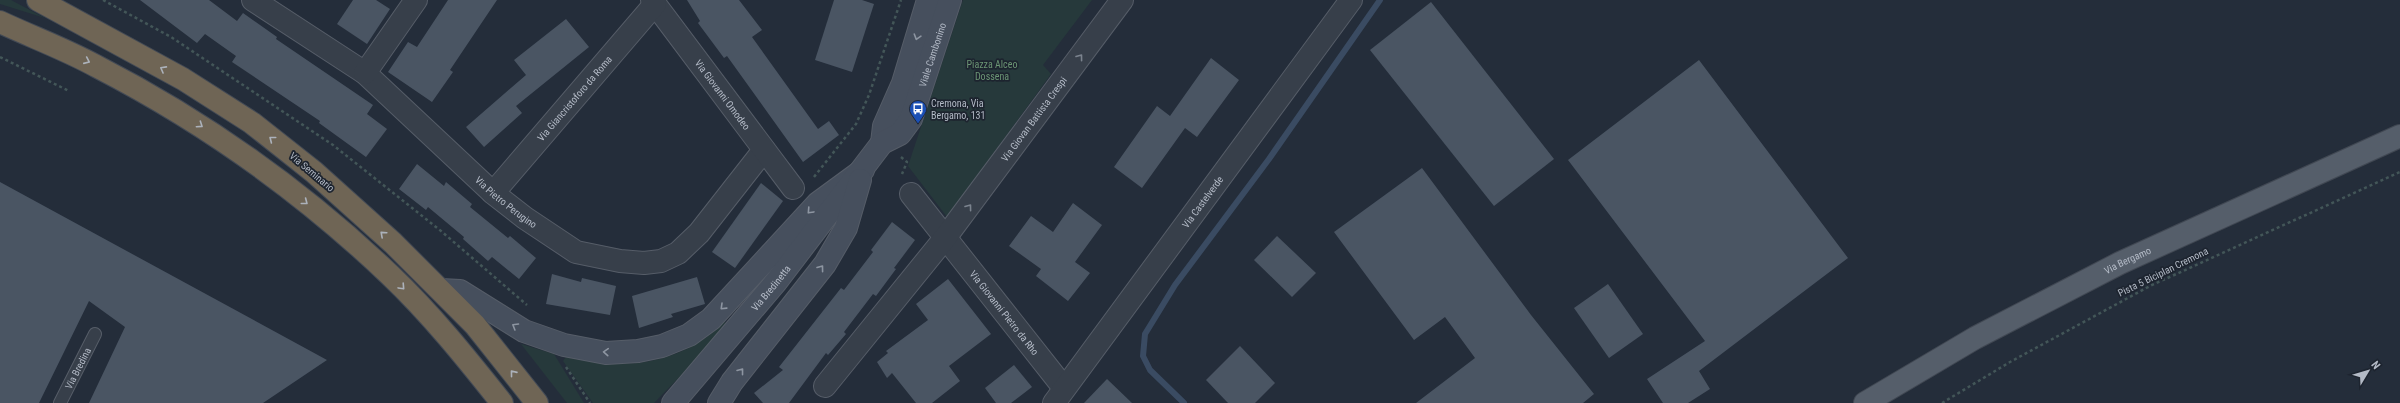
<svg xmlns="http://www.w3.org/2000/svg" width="2400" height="403" font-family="'Roboto Condensed',sans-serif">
<rect width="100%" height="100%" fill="#242d3a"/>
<g fill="#26393b">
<path d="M 0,0 L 11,0 L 45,18 L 0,4 Z"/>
<path d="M 963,0 L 1092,0 L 1043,65 L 1051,74 L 947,217 L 908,166 Z"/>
<path d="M 724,322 L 726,323 L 702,354 L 654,403 L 593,403 L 563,361 L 566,357 C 624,371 681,365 724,322 Z"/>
<path d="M 521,344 L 554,354 L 584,403 L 567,403 Z"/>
</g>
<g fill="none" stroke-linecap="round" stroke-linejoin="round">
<path stroke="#3a4b62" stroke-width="6" d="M 1184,403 L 1150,370 L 1143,356 L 1145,334 L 1175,285 L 1269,159 L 1380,0"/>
</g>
<g fill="#4a5563">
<path d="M 140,0 L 209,0 L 237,21 L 243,13 L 277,37 L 276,39 L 373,105 L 367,114 L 387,129 L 366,157 L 319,123 L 320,121 L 232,62 L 236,56 L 205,34 L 197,43 Z"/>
<path d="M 353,0 L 376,0 L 390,9 L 367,44 L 337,24 Z"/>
<path d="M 448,0 L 497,0 L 450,70 L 453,72 L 432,102 L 388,72 L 408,42 L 417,47 Z"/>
<path d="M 687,0 L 739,0 L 762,30 L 752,37 L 818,129 L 829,121 L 839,135 L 803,162 L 727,56 L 724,58 L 698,23 L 700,21 Z"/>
<path d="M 834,0 L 862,0 L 874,4 L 852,72 L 815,60 Z"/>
<path d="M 1431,2 L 1554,159 L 1494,206 L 1370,50 Z"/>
<path d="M 566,19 L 589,47 L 516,106 L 522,113 L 484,147 L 466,127 L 526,75 L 514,60 Z"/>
<path d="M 1211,58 L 1239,80 L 1197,137 L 1185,128 L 1142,188 L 1114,167 L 1157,106 L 1170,116 Z"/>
<path d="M 1699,60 L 1848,258 L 1699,371 L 1710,389 L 1688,403 L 1663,403 L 1647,379 L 1705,341 L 1568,160 Z"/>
<path d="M 417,164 L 444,186 L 446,182 L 472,204 L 470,207 L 508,238 L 510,236 L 536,258 L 519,279 L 492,257 L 488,261 L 463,239 L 464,237 L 428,207 L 426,210 L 399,189 Z"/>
<path d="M 1422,168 L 1531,315 L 1594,394 L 1583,403 L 1416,403 L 1475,358 L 1445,317 L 1414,340 L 1334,232 Z"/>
<path d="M 0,182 L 327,360 L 263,403 L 89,403 L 125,327 L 89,301 L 39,403 L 0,403 Z"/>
<path d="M 761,183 L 783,201 L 735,268 L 712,252 Z"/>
<path d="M 1073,203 L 1102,225 L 1075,262 L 1090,273 L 1068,301 L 1036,276 L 1041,269 L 1009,246 L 1031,216 L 1053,232 Z"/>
<path d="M 892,222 L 915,240 L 894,268 L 896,269 L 876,296 L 873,294 L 844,332 L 846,334 L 828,355 L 826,353 L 789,403 L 763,403 L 754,393 L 783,370 L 779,367 L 841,288 L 844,290 L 873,252 L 871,250 Z"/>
<path d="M 1277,236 L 1316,273 L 1292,297 L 1254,260 Z"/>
<path d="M 552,274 L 581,282 L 582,278 L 616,286 L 610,315 L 546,304 Z"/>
<path d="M 697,277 L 705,304 L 671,314 L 673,317 L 639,328 L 632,296 Z"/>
<path d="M 948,279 L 991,334 L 949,366 L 960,381 L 932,403 L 916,403 L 892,373 L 887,378 L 877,362 L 888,353 L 886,351 L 928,320 L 916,304 Z"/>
<path d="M 1608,284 L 1643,334 L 1609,358 L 1574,308 Z"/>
<path d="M 1240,346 L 1275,383 L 1255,403 L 1228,403 L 1206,380 Z"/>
<path d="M 1014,365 L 1032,387 L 1011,403 L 996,403 L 985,388 Z"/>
<path d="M 1107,379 L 1132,403 L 1084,403 Z"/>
</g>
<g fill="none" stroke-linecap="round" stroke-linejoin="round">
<defs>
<g id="lane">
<path id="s1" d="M 60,403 L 95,334"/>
</g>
<g id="street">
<path id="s2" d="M 253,0 L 365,73 L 493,193 L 525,218 L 576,252 L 620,261 L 644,263 L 661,261 L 678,253 L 699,233 L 764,150"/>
<path id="s3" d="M 652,0 L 793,188"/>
<path d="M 365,73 L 416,0"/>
<path id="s4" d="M 493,193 L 655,4"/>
<path id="s5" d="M 911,194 L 1064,388"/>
<path id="s6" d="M 825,386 L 945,238 L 1122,0"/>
<path id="s7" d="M 1054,403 L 1351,0"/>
</g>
<g id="secondary">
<path d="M 882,143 L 884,126 L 903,83 L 928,0"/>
<path d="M 441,290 L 460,291 L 524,331 L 564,345 L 606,353 L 638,351 L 662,346 L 689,335 L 711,319 L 818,203 L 863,170"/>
<path id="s8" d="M 673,403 L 776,282 L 882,143 L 900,134 L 911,119 L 950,0"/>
<path d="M 719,403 L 732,382 L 825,264 L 846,228 L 860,180"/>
</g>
<g id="primary">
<path id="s9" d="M 1865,403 L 1975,338 L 2120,263 L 2400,136"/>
</g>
<g id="highway">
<path d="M 38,0 L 183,79 L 252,123 L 314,172 L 393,243 L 475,325 L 537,403"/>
<path d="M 0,22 C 32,37 65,49 96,66 C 203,121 303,192 390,275 C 431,314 467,359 502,403"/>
</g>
</defs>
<use href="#lane" stroke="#565d68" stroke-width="14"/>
<use href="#street" stroke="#565d68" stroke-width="24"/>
<use href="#secondary" stroke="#565d68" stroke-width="24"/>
<use href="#primary" stroke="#414853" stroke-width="24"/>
<use href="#highway" stroke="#434a55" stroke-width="24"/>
<g stroke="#435658" stroke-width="2.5" stroke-dasharray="3 3" stroke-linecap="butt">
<path d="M 103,0 L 171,37 L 333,145 L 441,231 L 527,305"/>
<path d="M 0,57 L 69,91"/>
<path d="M 901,157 L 907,162 L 902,174"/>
<path d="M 814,177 L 856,124 L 869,95 L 901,0"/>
<path d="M 566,367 L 590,403"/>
<path d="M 1942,403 L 2010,362 L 2150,286 L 2400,172"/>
</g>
<use href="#lane" stroke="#373f4a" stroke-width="12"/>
<use href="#street" stroke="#373f4a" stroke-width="22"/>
<use href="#secondary" stroke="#464f5d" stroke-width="22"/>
<use href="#primary" stroke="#555e6a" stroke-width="22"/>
<use href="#highway" stroke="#6f6555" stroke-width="22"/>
</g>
<defs><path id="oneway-chevron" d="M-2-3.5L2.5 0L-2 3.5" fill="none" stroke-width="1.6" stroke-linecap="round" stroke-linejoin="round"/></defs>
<g stroke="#8d95a1">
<use href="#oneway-chevron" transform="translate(917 37) rotate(107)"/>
<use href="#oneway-chevron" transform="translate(810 211) rotate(133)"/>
<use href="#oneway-chevron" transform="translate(821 268) rotate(-53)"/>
<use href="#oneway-chevron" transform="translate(723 307) rotate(136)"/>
<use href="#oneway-chevron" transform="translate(515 326) rotate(-149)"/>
<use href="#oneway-chevron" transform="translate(606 352) rotate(-176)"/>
<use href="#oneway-chevron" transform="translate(741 371) rotate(-52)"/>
</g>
<g stroke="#7b838e">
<use href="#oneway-chevron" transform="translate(1080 57) rotate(-53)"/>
<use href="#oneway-chevron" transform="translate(969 207) rotate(-53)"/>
</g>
<g stroke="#acb2bb">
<use href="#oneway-chevron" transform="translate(87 61) rotate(24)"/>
<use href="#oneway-chevron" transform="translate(163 69) rotate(-151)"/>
<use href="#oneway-chevron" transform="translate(200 125) rotate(34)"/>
<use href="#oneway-chevron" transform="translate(272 139) rotate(-142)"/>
<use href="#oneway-chevron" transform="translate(305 202) rotate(38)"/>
<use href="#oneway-chevron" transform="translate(383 234) rotate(-138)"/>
<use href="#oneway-chevron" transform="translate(402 287) rotate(47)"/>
<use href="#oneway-chevron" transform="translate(513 373) rotate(-129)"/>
</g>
<defs>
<symbol id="bus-pin" viewBox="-11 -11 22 30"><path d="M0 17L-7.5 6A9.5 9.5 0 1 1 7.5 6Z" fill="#1a4fb4" stroke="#1d242f"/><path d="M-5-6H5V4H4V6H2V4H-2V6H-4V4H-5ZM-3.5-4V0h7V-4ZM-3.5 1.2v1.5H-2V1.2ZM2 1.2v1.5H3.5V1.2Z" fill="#fff"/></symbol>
</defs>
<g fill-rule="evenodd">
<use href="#bus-pin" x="908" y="99" width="20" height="27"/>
</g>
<g text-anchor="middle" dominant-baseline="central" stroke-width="3.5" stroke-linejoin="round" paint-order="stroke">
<g font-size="10" fill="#b3bac6" stroke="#1d242f">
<text stroke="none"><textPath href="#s8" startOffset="440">Viale Cambonino</textPath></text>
<text stroke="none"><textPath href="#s3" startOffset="118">Via Giovanni Omodeo</textPath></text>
<text stroke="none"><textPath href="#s4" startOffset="125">Via Giancristoforo da Roma</textPath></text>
<text stroke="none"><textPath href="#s6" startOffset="339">Via Giovan Battista Crespi</textPath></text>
<text transform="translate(312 172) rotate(40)">Via Seminario</text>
<text stroke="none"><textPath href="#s2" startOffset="325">Via Pietro Perugino</textPath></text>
<text stroke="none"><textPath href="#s7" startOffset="250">Via Castelverde</textPath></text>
<text stroke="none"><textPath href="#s9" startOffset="299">Via Bergamo</textPath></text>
<text transform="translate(2163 272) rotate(-26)">Pista 5 Biciplan Cremona</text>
<text stroke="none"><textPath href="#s8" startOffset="151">Via Bredinetta</textPath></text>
<text stroke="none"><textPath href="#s5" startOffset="151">Via Giovanni Pietro da Rho</textPath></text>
<text stroke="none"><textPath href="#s1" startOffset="39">Via Bredina</textPath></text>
</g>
<g font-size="10" fill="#6b9574" stroke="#1d242f">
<text x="992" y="64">Piazza Alceo<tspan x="992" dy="12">Dossena</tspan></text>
</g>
<g font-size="10" fill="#b3bac6" stroke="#1d242f" text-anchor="start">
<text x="931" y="103">Cremona, Via<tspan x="931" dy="12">Bergamo, 131</tspan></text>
</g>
</g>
<g transform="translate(2368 371) rotate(52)" stroke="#1d242f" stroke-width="3" paint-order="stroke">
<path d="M0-3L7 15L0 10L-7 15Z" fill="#b3bac6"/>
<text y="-6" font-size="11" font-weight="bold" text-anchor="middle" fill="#b3bac6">N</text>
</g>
</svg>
